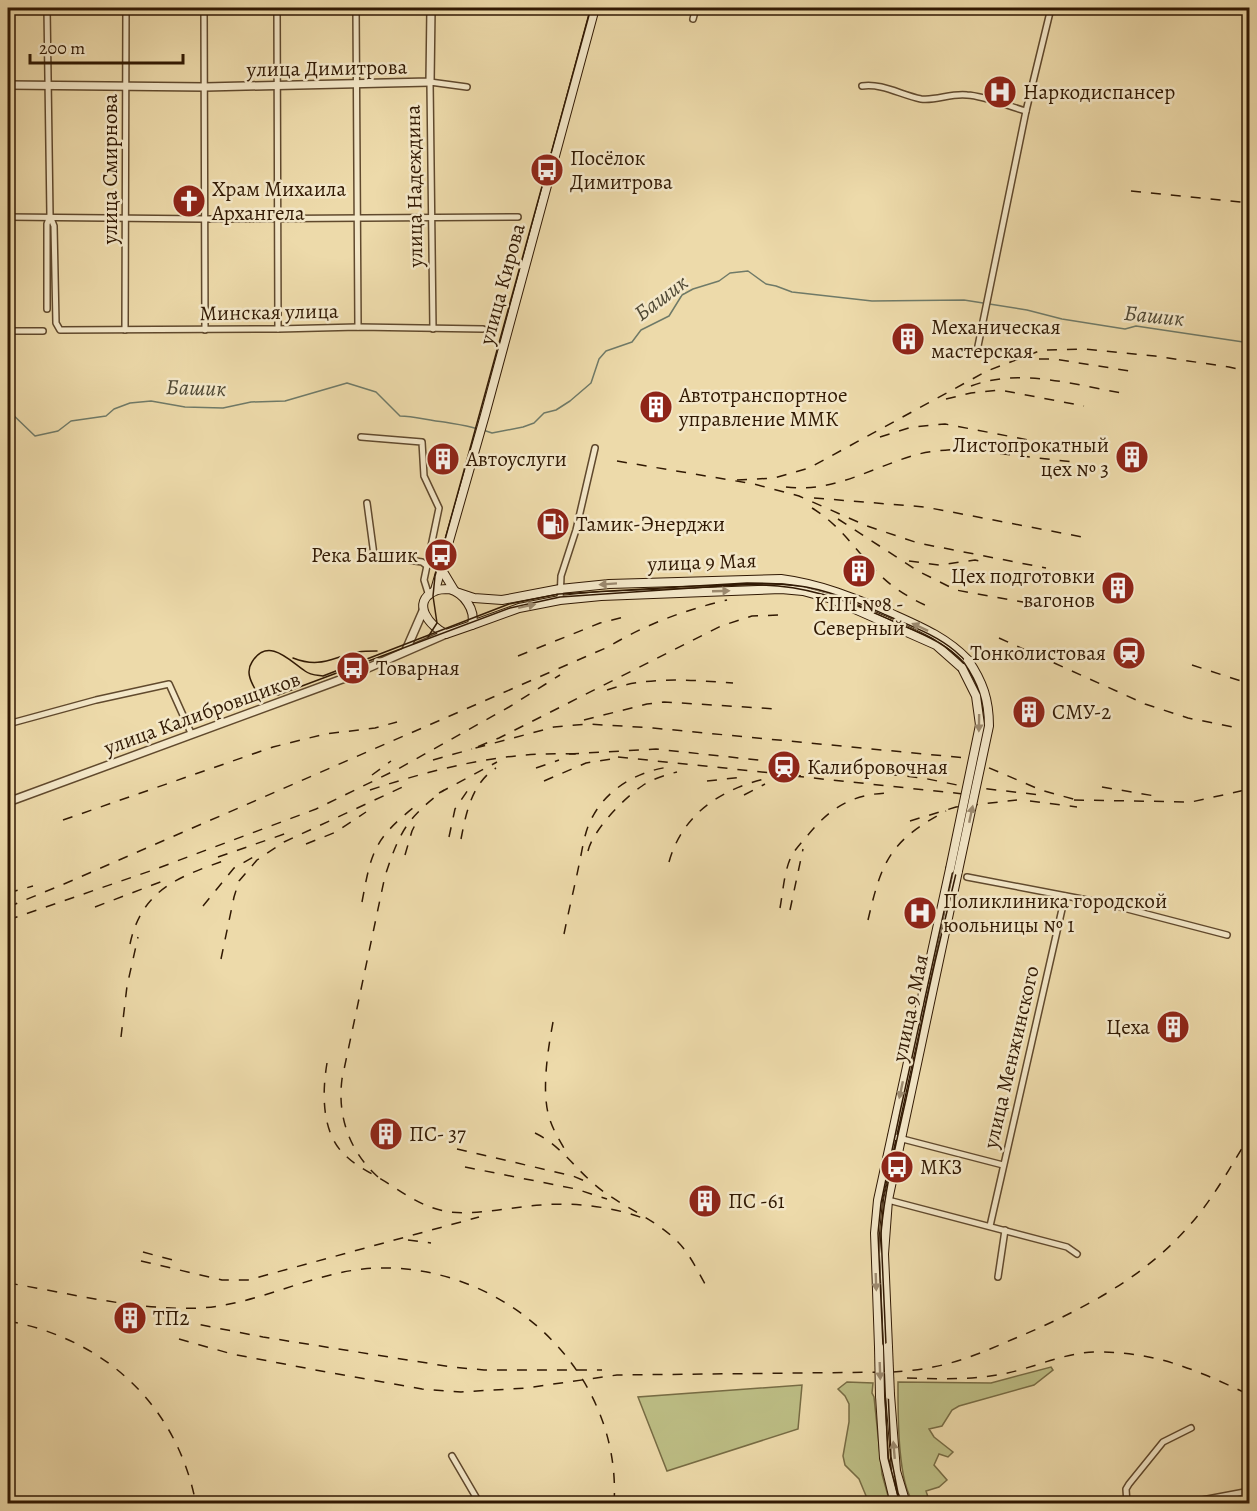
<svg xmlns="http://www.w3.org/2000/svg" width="1257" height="1511" font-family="Alegreya,serif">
<rect width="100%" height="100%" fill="#eddaaa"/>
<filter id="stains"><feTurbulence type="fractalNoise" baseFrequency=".00333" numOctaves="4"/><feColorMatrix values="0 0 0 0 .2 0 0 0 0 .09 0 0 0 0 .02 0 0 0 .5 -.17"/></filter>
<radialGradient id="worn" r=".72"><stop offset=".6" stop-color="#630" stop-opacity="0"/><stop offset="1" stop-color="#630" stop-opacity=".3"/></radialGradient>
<g fill="#bdbe85" stroke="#776c44" stroke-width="1.5">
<path d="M 1051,1367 L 1053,1370 L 1034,1385 L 959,1406 L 952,1410 L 942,1426 L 929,1429 L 934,1437 L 953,1452 L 948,1457 L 939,1454 L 934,1465 L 947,1480 L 939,1487 L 926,1491 L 930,1503 L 914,1503 C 897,1483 898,1410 898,1382 L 991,1383 Z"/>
<path d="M 847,1382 L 873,1383 L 872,1393 L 874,1397 L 882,1474 L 890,1503 L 869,1503 L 859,1479 L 845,1465 L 843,1456 L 849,1422 L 849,1404 L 845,1396 L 838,1389 Z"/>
<path d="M 802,1385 L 798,1429 L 667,1471 L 638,1397 Z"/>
</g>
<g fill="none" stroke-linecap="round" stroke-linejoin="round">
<g stroke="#6f7a68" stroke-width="1.5">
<path d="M 8,410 L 35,436 L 58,431 L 71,421 L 106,416 L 114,409 L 130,403 L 151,401 L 185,407 L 223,408 L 251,402 L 285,401 L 347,383 L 376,392 L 400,416 C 415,416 429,421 444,422 C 456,424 466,425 478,429"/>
<path d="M 483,430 L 492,433 L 523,427 L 534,423 L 544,413 L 556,410 L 570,401 L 591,383 L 599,359 L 606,351 L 632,342 L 641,330 L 669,316 L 682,295 L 693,289 L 719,281 L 730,273 L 748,271 L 766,284 L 776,286 L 792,292 L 872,301 L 964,300 L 1027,310 L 1062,319 L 1125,329 L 1136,326 L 1250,343"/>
</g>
<defs>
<g id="minor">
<path d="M 47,8 L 50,216 L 54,226 L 56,323 L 60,330 L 278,329 L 358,327 L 483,329"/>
<path d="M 204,8 L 205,330"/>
<path d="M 277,8 L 278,329"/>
<path d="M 356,8 L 358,327"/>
<path d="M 693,19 L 696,8"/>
<path d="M 862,86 C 882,83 901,95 921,99 C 936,101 951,93 967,95 C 986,96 1007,106 1026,111"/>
<path d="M 8,217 L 205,219 L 518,217"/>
<path d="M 47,309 L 47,224 L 50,216"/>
<path d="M 433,329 L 430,82 L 467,87"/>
<path d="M 125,330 L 126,8"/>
<path d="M 8,331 L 43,331"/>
<path d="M 978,346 L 1026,111 L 1051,8"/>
<path d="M 361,437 L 422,442 L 424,476 L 439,508 L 424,580 L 429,596"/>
<path d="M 367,503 L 374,555 L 422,562 L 426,565"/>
<path d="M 560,600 L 561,576 L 576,530 L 595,448"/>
<path d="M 8,724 L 96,700 L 169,684 L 191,733"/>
<path d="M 967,877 L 1108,904 L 1227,935"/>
<path d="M 891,1136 L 1003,1165"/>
<path d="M 888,1200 L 1067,1247 L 1077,1254"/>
<path d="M 990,1226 L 1065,896"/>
<path d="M 998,1277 L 1005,1230"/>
<path d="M 452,1456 L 480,1504"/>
<path d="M 1127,1504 L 1126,1489 L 1129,1484 L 1163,1442 L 1191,1428"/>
<path d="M 1181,1504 L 1250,1491"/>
</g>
<g id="tertiary">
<path d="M 8,85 L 205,87 L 430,82 L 431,8"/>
<path d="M 406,650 L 423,611"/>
<path d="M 8,802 L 345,678 L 446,634"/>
</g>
<g id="secondary">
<path d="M 442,570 L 454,590"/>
<path d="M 449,589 C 464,593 476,610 472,625 L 446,634 C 430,627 410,602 435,591 C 439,589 445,589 449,589 Z"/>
<path d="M 435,590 L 485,415 L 595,8"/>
<path d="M 459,593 L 474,598 L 502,600 L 560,589 L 609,584 L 781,579 C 820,584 854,598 890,613 C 919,626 946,637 968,660"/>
<path d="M 472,625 L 519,608 L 560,600 L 601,596 L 781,589 L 803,591 L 832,599 L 936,645 L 962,668"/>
<path d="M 879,1347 L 875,1233 L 878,1200 L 950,869"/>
<path d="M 888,1347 L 884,1254 L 888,1200 L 958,871"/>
<path d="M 890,1395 L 896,1471 L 906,1504"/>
<path d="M 880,1396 L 884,1458 L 895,1504"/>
</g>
</defs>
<use href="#minor" stroke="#60492d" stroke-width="8"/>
<use href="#tertiary" stroke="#60492d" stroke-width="10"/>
<use href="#secondary" stroke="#311903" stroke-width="10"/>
<use href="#minor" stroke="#f3e7c8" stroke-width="5"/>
<use href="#tertiary" stroke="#f3e7c8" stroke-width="7"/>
<use href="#secondary" stroke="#f3e7c8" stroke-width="8"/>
<g stroke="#311903" stroke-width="1.5">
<path d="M 428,637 L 437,623 L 433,596 L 435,576 L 591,8"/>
<path d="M 293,658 C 321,669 332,657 358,652 C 364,651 371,651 377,651"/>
<path d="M 900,1504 L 888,1458 L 878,1233 L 881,1203 L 900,1112 L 982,738 C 985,711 982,687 965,665 C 948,643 920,633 895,622 C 857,605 821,590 778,586 C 750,583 720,586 692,588 C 648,591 604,594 560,597 L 510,608 L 278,695 L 268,696 L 255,689 C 250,680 246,671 252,662 C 268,636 290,661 305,671 C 310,675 316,675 323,676 L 509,604 L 559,594 L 747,583 C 767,583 787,583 806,587 C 837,593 866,606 895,619 C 916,628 937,636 955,651 C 965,659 974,671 979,683 C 996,722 979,769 971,807 C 961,855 949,902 938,949 C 926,999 917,1049 906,1099 C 896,1144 885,1188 881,1233 L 891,1457 L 898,1493 L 903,1504"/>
</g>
<g stroke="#311903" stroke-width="1.5" stroke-dasharray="10 10" stroke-linecap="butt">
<path d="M 1131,191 L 1250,203"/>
<path d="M 1039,359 L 1054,359 L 1136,372"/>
<path d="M 971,386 C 1021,367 1078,386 1128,394"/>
<path d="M 946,399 L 971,393 L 1000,390 L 1084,406"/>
<path d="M 880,437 L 912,427 L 945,424 L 1076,449"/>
<path d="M 617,461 L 754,484 L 799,496 L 867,526 L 918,543 L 1046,568"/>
<path d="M 737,480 L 774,478 L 809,468 L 987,371 L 1042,350 L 1084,349 L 1155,356 L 1229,367 L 1250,372"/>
<path d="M 786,487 C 833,493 871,468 915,455 C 929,451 946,450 961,449 L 1073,462"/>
<path d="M 814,498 L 925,507 L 1088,538"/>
<path d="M 812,508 C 847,529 863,564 894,587 C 905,595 916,601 927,606"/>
<path d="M 838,519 L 918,571 L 956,590 L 1039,605"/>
<path d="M 909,561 L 939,565 L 975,560 L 980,561"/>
<path d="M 778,615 L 752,616 L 721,626 L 499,738 L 472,749 L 554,727 L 588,724 L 653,728 L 966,758 L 1041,790 L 1080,801"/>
<path d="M 999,638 L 1145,704 L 1188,718 L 1238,728"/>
<path d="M 518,656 L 600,623 L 624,617"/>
<path d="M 1192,665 L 1250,684"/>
<path d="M 607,690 C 648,676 690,680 733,683"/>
<path d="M 584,720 L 647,704 L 664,702 L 777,709"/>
<path d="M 569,754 L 656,749 L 923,778 L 962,786 L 1041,795"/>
<path d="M 618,757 L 801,776"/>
<path d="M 433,760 L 472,749"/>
<path d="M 536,768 L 559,760"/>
<path d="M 372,775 L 391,761"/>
<path d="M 794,776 L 964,794"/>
<path d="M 544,781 L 586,763 L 611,759"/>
<path d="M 707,781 L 743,777"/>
<path d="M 1102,787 L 1155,796"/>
<path d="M 370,790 C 437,768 505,751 576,754"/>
<path d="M 439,793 L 497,762"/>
<path d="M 744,795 L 765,784"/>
<path d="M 1074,800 L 1191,802 L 1250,789"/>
<path d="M 1030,801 L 1077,807"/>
<path d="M 63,820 L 273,747 L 325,734 L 375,728 L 397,722"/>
<path d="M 910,821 L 956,807 L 1017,800"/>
<path d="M 449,837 L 455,809 L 472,784"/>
<path d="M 461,839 C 466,813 472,783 496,768"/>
<path d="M 306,844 L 336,832 L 366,812"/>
<path d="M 588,851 C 593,830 624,798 642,786 C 652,779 665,775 677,772"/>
<path d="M 405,855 L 412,831 L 418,819"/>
<path d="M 218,857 L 293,831"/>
<path d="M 669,862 C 683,812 724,787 773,777"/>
<path d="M 8,893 L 33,886"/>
<path d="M 362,902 C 371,854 373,840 413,808"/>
<path d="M 203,906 L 234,868 L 257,855"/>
<path d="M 8,907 L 64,884 L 608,647 C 646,624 685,610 727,600"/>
<path d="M 95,907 L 168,879"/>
<path d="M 780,908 C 783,892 784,872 791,857 C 795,849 802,842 808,835 C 830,808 852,794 888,793"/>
<path d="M 790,910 L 803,849"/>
<path d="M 8,920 L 153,870 L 316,809 L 398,769 L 509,707 L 560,675"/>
<path d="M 868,920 C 882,860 890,841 946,811"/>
<path d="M 564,934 C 569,909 575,885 580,860 C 583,846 585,829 593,816 C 608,788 639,771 669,767"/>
<path d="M 130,944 C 142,888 181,876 229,859"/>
<path d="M 221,959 L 234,897 L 239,881 L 257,860 L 284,842 L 407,785"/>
<path d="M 553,1022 C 548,1049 542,1087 548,1113 C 551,1126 557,1136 564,1148"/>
<path d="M 121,1037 L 127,986 L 138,937"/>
<path d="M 327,1063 C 322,1093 321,1135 347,1157 C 359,1168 375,1175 389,1184 C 409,1197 427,1209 450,1212 C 481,1215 511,1207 541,1205 C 577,1202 615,1207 648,1220"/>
<path d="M 535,1133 C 560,1145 573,1166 594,1184 C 619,1206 653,1217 677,1241 C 691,1255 699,1274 709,1291"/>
<path d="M 457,1149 L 573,1176 L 587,1182"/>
<path d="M 465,1167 L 576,1189 L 607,1199"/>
<path d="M 378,1177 C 350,1152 337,1117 342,1079 L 385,876 C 400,831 406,819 444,790"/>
<path d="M 408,1240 L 431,1243"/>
<path d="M 143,1252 L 180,1262"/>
<path d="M 141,1261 L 222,1280 L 248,1280 L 479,1217"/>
<path d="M 8,1283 C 69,1293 138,1311 200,1308 C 256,1305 307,1275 363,1269 C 496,1256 623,1367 614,1504"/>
<path d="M 8,1321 C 105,1339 177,1405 196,1504"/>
<path d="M 181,1321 L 263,1337 L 452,1367 L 484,1370 L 602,1370"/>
<path d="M 179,1339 L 232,1354 L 326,1372 L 422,1389 L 461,1392 L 526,1388 L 617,1375 L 893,1372 C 906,1371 920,1370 933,1367 C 960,1362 986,1351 1011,1340 C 1076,1313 1142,1280 1189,1226 C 1213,1199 1231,1166 1250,1135"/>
<path d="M 907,1378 C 939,1379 971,1380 1003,1374 C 1034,1368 1065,1352 1097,1352 C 1158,1352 1196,1370 1250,1395"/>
</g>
<defs>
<g id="secondary-bridge">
<path d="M 950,869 L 980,725 L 976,696 L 962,668"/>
<path d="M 958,871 L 989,726 C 989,700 983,682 968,660"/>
<path d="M 879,1347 L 880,1396"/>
<path d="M 888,1347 L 890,1395"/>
</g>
</defs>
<use href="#secondary-bridge" stroke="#311903" stroke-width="10" stroke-linecap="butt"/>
<use href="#secondary-bridge" stroke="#f3e7c8" stroke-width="8"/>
</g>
<defs><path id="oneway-solid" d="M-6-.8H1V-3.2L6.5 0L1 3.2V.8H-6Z" transform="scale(1.5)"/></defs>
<g fill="#9c8a6f">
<use href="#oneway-solid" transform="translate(608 584) rotate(176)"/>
<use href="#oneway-solid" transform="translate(721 591) rotate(-2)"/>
<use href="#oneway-solid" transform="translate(527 606) rotate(-12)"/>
<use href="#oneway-solid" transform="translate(920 627) rotate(-155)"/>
<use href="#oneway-solid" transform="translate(979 723) rotate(91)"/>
<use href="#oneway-solid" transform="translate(971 814) rotate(-78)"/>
<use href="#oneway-solid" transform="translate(901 1090) rotate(102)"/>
<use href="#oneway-solid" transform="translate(876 1282) rotate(88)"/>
<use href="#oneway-solid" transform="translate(880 1371) rotate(88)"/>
<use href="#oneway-solid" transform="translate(894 1450) rotate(-95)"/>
</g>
<defs>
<symbol id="hospital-disc" viewBox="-11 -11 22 22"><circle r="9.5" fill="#8f2418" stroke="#f3e7c8"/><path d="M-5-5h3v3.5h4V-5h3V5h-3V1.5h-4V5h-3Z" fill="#fff"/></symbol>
<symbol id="bus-disc" viewBox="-11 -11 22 22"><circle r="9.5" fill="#8f2418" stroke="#f3e7c8"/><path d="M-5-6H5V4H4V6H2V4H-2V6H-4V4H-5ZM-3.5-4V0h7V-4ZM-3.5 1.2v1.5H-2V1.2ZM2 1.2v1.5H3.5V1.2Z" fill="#fff"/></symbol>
<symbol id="church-disc" viewBox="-11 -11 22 22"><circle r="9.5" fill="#8f2418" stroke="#f3e7c8"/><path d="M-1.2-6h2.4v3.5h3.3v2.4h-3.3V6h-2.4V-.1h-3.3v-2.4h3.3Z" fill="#fff"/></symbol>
<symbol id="building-disc" viewBox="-11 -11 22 22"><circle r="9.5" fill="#8f2418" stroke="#f3e7c8"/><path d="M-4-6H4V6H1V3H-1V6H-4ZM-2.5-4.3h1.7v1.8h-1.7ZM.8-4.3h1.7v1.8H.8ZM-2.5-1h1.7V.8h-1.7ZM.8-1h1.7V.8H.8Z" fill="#fff"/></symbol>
<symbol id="fuel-disc" viewBox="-11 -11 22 22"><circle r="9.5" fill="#8f2418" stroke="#f3e7c8"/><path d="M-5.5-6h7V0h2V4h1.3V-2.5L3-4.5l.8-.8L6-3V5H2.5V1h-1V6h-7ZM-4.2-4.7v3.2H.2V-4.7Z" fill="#fff"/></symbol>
<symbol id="station-disc" viewBox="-11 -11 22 22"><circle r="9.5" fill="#8f2418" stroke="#f3e7c8"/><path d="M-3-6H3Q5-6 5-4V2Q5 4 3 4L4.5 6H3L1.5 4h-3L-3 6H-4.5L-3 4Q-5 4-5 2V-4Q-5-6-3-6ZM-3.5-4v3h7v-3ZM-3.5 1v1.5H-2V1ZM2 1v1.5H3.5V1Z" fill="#fff"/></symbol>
</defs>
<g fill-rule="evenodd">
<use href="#hospital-disc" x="981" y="73" width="38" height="38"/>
<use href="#bus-disc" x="528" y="151" width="38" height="38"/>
<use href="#church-disc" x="170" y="182" width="38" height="38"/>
<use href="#building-disc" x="889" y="320" width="38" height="38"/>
<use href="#building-disc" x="637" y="388" width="38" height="38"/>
<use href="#building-disc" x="1113" y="438" width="38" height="38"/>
<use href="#building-disc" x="424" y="440" width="38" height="38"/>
<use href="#fuel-disc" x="534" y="505" width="38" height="38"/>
<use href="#bus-disc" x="422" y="536" width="38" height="38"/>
<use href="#building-disc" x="840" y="552" width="38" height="38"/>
<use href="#building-disc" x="1099" y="569" width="38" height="38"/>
<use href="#station-disc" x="1110" y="634" width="38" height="38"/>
<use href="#bus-disc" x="334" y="649" width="38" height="38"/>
<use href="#building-disc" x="1010" y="693" width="38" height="38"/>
<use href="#station-disc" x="765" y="748" width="38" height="38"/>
<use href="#hospital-disc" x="901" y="894" width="38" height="38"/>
<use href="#building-disc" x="1154" y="1008" width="38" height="38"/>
<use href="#building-disc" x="367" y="1115" width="38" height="38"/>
<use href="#bus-disc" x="878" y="1148" width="38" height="38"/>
<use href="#building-disc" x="686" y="1182" width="38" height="38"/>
<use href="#building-disc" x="111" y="1299" width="38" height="38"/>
</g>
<g text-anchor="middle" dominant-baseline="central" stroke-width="5" stroke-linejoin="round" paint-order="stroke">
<g font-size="21" fill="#311903" stroke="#f3e7c8">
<text transform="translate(327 68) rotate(-1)">улица Димитрова</text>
<text transform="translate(110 169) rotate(-90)">улица Смирнова</text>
<text transform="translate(414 186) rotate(-91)">улица Надеждина</text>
<text transform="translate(502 284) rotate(-75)">улица Кирова</text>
<text transform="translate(269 312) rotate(-1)">Минская улица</text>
<text transform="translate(702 562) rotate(-2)">улица 9 Мая</text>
<text transform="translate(202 713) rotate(-20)">улица Калибровщиков</text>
<text transform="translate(910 1008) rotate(-78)">улица 9 Мая</text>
<text transform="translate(1011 1057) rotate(-77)">улица Менжинского</text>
</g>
<g font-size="21" fill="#311903" stroke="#f3e7c8" text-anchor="start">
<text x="1023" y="92">Наркодиспансер</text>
<text x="570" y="158">Посёлок<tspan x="570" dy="24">Димитрова</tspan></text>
<text x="212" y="189">Храм Михаила<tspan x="212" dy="24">Архангела</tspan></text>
<text x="931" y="327">Механическая<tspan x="931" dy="24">мастерская</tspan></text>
<text x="679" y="395">Автотранспортное<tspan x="679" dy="24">управление ММК</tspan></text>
<text x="1109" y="445" text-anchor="end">Листопрокатный<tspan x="1109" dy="24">цех № 3</tspan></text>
<text x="466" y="459">Автоуслуги</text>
<text x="576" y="524">Тамик-Энерджи</text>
<text x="418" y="555" text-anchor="end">Река Башик</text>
<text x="1095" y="576" text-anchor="end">Цех подготовки<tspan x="1095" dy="24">вагонов</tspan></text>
<text x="859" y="604" text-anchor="middle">КПП №8 -<tspan x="859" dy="24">Северный</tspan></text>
<text x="1106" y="653" text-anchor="end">Тонколистовая</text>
<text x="376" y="668">Товарная</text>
<text x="1052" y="712">СМУ-2</text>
<text x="807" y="767">Калибровочная</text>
<text x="943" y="901">Поликлиника городской<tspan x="943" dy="24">юольницы № 1</tspan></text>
<text x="1150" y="1027" text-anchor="end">Цеха</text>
<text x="409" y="1134">ПС- 37</text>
<text x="920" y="1167">МКЗ</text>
<text x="728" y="1201">ПС -61</text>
<text x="153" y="1318">ТП2</text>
</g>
<g font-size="22" font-style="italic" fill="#504935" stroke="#f3e7c8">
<text transform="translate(661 298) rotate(-37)">Башик</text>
<text transform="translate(1154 316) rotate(6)">Башик</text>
<text transform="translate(196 388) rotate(2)">Башик</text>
</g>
</g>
<rect width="1257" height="1511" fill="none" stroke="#eddaaa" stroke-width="30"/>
<rect x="9" y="9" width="1239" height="1493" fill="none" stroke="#311903" stroke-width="3"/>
<rect x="15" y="15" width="1227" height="1481" fill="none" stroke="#311903" stroke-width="1.5"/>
<path d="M30 54v9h153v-9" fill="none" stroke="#311903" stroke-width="3"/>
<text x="39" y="54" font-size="18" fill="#311903" stroke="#f3e7c8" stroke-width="4.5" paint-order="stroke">200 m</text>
<rect width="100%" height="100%" filter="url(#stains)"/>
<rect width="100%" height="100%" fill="url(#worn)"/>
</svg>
